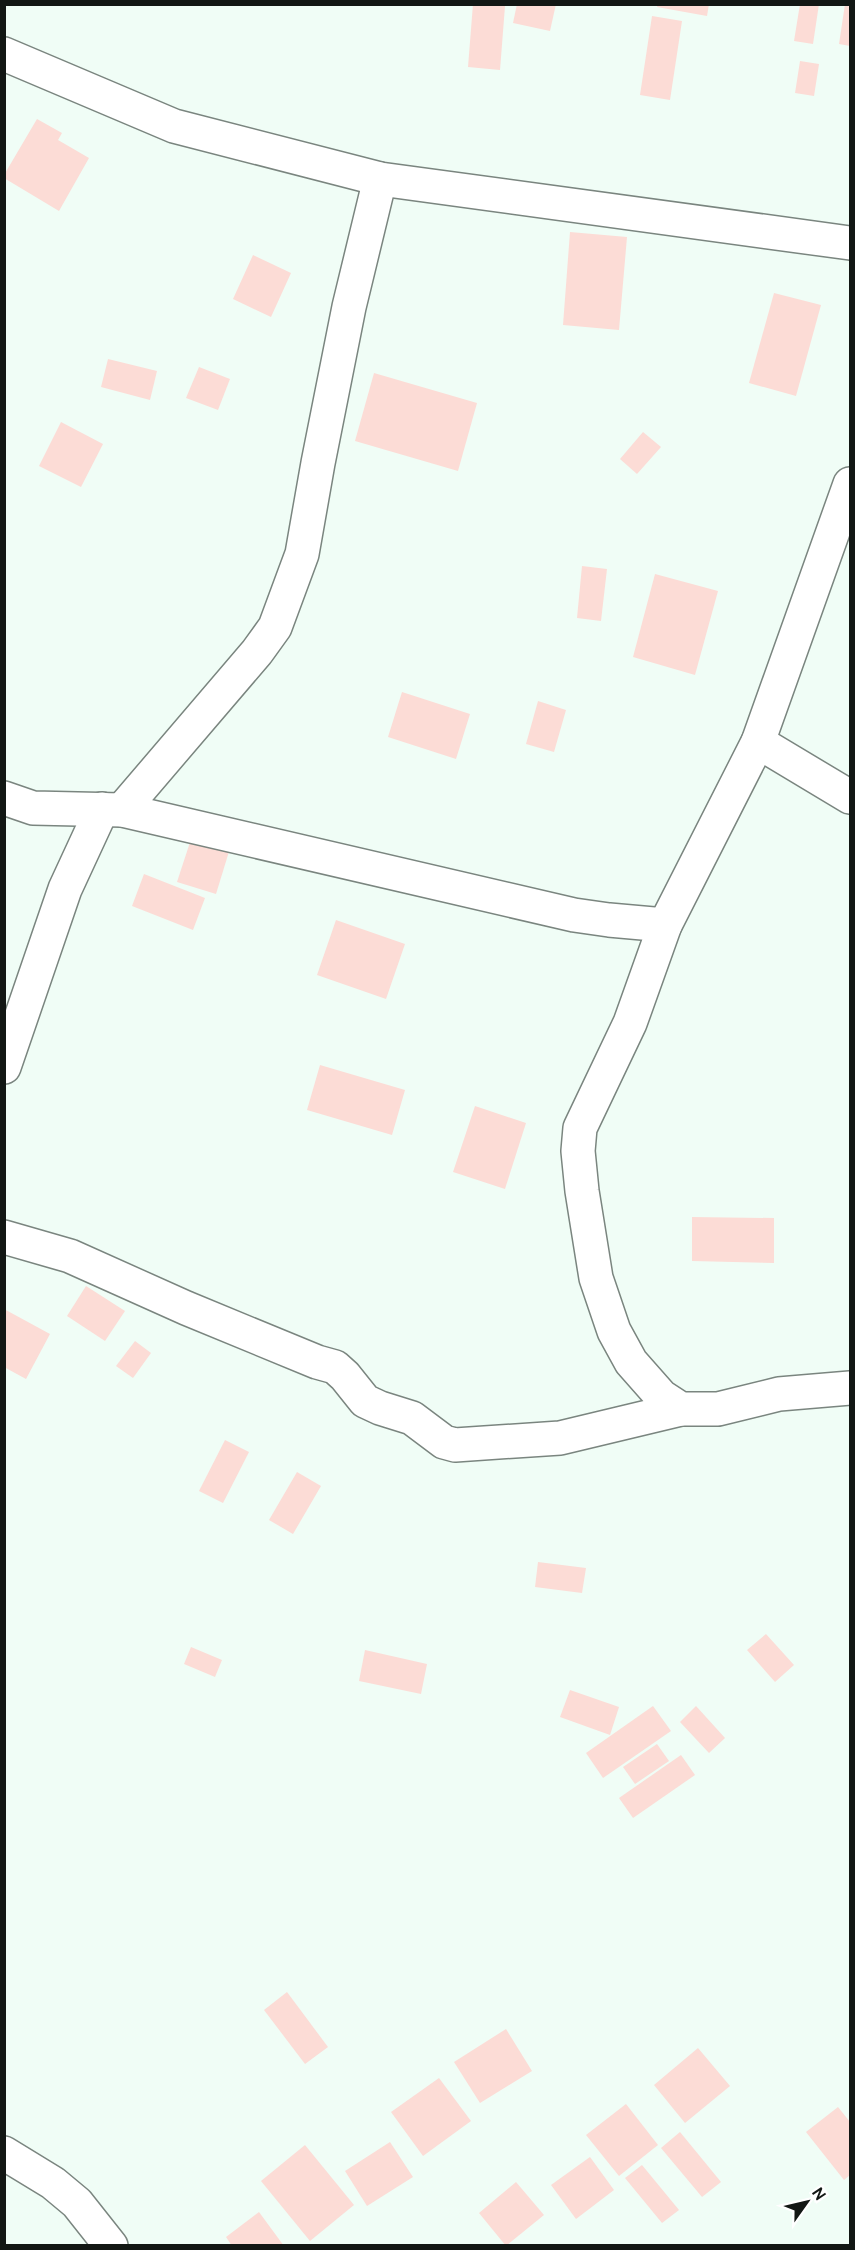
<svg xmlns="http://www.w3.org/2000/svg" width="855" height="2250" font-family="Cabin,sans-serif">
<rect width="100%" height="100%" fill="#f0fdf6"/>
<g fill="#fcdcd6">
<path d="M 473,4 L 505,6 L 500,70 L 468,67 Z"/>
<path d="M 517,4 L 556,4 L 550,31 L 513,23 Z"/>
<path d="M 658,4 L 709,4 L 707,16 L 657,7 Z"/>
<path d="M 800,4 L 819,4 L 813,44 L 794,41 Z"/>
<path d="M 845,4 L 850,4 L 850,46 L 839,44 Z"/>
<path d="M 652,16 L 682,21 L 670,100 L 640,95 Z"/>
<path d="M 800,61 L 819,64 L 814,96 L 795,93 Z"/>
<path d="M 37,119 L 62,133 L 58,140 L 89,158 L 59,211 L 4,178 L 4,175 Z"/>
<path d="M 570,232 L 627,237 L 619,330 L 563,325 Z"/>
<path d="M 253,255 L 291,273 L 271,317 L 233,299 Z"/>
<path d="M 774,293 L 821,305 L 796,396 L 749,383 Z"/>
<path d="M 108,359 L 157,371 L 150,400 L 101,387 Z"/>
<path d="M 199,367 L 230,379 L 218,410 L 186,398 Z"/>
<path d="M 374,373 L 477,403 L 458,471 L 355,441 Z"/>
<path d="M 61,422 L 103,444 L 81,487 L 39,466 Z"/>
<path d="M 643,432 L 661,447 L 637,474 L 620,459 Z"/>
<path d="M 582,566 L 607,569 L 601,621 L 577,618 Z"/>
<path d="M 655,574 L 718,591 L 695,675 L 633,657 Z"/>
<path d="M 402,692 L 470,714 L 456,759 L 388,737 Z"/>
<path d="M 538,701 L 566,710 L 554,752 L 526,744 Z"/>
<path d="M 193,833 L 231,845 L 216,894 L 177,882 Z"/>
<path d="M 144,874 L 205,898 L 193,930 L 132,906 Z"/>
<path d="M 336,920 L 405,944 L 386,999 L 317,975 Z"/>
<path d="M 320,1065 L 405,1090 L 392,1135 L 307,1110 Z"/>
<path d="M 475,1106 L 526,1123 L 505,1189 L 453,1172 Z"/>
<path d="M 692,1217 L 774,1218 L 774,1263 L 692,1261 Z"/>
<path d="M 86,1286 L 125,1311 L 105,1341 L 67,1316 Z"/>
<path d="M 4,1309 L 50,1334 L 26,1379 L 4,1367 Z"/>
<path d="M 135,1341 L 151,1353 L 133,1378 L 116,1366 Z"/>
<path d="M 225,1440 L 249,1452 L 223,1503 L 199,1491 Z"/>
<path d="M 297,1472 L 321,1486 L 293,1534 L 269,1520 Z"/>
<path d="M 538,1562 L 586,1568 L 582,1593 L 535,1587 Z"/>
<path d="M 766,1634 L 794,1665 L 775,1682 L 747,1650 Z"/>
<path d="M 191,1647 L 222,1660 L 215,1677 L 184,1664 Z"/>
<path d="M 365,1650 L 427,1664 L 421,1694 L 359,1681 Z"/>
<path d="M 570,1690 L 619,1707 L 610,1735 L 560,1717 Z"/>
<path d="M 653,1706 L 671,1731 L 603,1778 L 586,1753 Z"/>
<path d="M 696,1706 L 725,1738 L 709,1753 L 680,1722 Z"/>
<path d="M 657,1744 L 669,1761 L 635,1784 L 623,1767 Z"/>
<path d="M 681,1755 L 695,1775 L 633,1818 L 619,1798 Z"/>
<path d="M 287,1992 L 328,2047 L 305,2064 L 264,2010 Z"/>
<path d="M 506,2029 L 532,2071 L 480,2103 L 454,2062 Z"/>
<path d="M 698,2048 L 730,2086 L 685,2123 L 654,2085 Z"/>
<path d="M 439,2078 L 471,2121 L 423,2156 L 391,2112 Z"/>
<path d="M 626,2104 L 658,2145 L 619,2176 L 586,2135 Z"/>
<path d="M 838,2107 L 850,2122 L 850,2175 L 844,2180 L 806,2132 Z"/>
<path d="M 680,2132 L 721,2182 L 702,2197 L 661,2148 Z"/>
<path d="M 390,2142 L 413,2177 L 367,2206 L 345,2171 Z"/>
<path d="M 305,2145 L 354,2205 L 310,2241 L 261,2181 Z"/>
<path d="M 590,2157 L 614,2190 L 576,2219 L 551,2185 Z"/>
<path d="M 642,2165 L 679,2210 L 662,2223 L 625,2178 Z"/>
<path d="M 516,2182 L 544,2215 L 506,2246 L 479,2213 Z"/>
<path d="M 259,2212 L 284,2246 L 232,2246 L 226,2237 Z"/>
</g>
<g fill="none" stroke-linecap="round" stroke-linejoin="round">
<defs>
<g id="minor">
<path d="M 4,54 L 174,126 L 380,179 L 850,243"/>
<path d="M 850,484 L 758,742 L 665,925 L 630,1023 L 580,1128 L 578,1151 L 582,1191 L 596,1278 L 614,1331 L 631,1362 L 661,1396 L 681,1409 L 718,1409 L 779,1394 L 850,1388"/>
<path d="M 758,742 L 850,797"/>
<path d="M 4,798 L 33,808 L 122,810 L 574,915 L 609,920 L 665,925"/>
<path d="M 122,810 L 257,652 L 275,627 L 302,554 L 318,463 L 349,307 L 380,179"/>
<path d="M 4,1067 L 65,889 L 102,809"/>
<path d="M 4,1237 L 70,1256 L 186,1308 L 317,1362 L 335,1367 L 345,1376 L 365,1401 L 380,1408 L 412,1418 L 444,1442 L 455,1445 L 560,1438 L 681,1409"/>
<path d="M 4,2153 L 53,2183 L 77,2203 L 111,2246"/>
</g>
</defs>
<use href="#minor" stroke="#7a857f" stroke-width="36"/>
<use href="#minor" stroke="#fff" stroke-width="33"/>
</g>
<rect width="855" height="2250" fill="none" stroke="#121714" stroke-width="12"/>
<g transform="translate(807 2202) rotate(56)" stroke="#ffffff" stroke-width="4.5" paint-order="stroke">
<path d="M0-4.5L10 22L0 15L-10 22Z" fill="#121714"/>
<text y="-9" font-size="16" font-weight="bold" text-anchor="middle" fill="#121714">N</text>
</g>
</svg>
